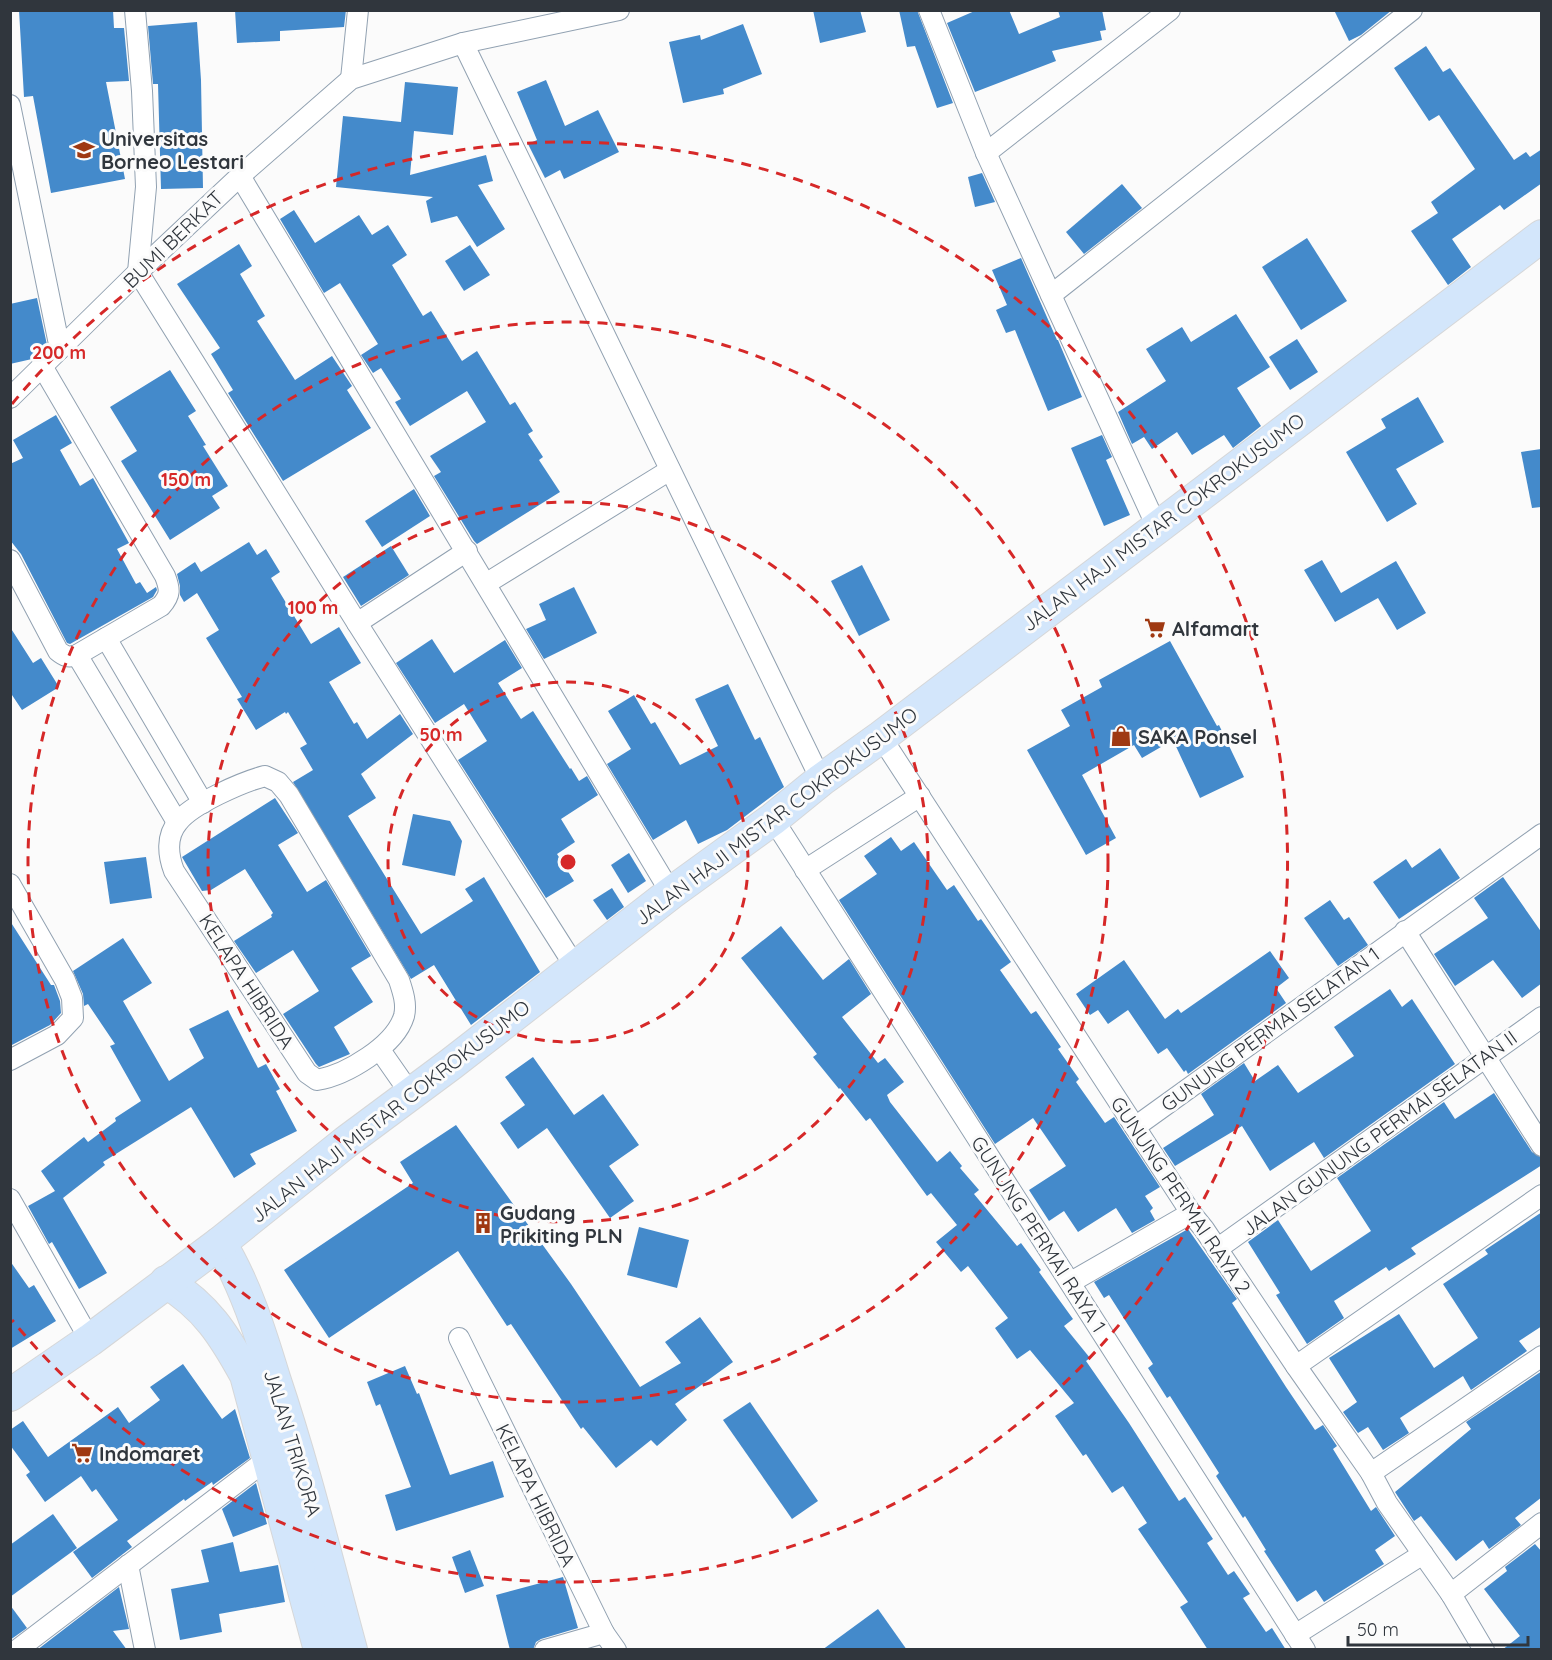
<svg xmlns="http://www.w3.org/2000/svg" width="1552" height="1660" font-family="Quicksand,sans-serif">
<rect width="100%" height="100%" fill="#fbfbfb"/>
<g fill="#448acb">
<path d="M 19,10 L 113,10 L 114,28 L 124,28 L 129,81 L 106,82 L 125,179 L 51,193 L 33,96 L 24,97 Z"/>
<path d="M 235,10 L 346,10 L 344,27 L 280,31 L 280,41 L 237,43 Z"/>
<path d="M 813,10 L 860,10 L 866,32 L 820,43 Z"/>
<path d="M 899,10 L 917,10 L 953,103 L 937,108 L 915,46 L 907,47 Z"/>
<path d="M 977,10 L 1009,10 L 1019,34 L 1060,17 L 1058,10 L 1102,10 L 1106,30 L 1100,31 L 1102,40 L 1052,51 L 1056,61 L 975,92 L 947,23 Z"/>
<path d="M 1334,10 L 1392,10 L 1361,35 L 1349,41 Z"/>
<path d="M 197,22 L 201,80 L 203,188 L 161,189 L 158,84 L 153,84 L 148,26 Z"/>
<path d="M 743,24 L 762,74 L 723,89 L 724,94 L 683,103 L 669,42 L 700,35 L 701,40 Z"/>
<path d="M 1426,46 L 1443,72 L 1450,68 L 1514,160 L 1526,152 L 1530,157 L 1542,149 L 1542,183 L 1504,210 L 1500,205 L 1452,239 L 1471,267 L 1448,285 L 1411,231 L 1438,213 L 1431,202 L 1475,169 L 1439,115 L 1429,121 L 1394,68 Z"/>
<path d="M 546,80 L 565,126 L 598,110 L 619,152 L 564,179 L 560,170 L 545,178 L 528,144 L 537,140 L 517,92 Z"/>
<path d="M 405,82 L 458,87 L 453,135 L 414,131 L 410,175 L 486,155 L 493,181 L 478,185 L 505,229 L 477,247 L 457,216 L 431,223 L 426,201 L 433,197 L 336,187 L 343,116 L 401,122 Z"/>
<path d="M 982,173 L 995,202 L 975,207 L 968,177 Z"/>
<path d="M 1122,184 L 1142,208 L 1084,254 L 1066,232 Z"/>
<path d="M 294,210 L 315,243 L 359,215 L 372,235 L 388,225 L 407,255 L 392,265 L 423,316 L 431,311 L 462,361 L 477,351 L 510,405 L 515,402 L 533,431 L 528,434 L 543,457 L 539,460 L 560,492 L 477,544 L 474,541 L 434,476 L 441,472 L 430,456 L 486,422 L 467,391 L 410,426 L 395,402 L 401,399 L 381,368 L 373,373 L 361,355 L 378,344 L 340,283 L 324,293 L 280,219 Z"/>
<path d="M 1307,238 L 1347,301 L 1301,330 L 1262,267 Z"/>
<path d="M 239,244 L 252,266 L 240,274 L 265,316 L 257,321 L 295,380 L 332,356 L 352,386 L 347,390 L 371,428 L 283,481 L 228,393 L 233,390 L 211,354 L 220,348 L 177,284 Z"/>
<path d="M 470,245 L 490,275 L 464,291 L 445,261 Z"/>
<path d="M 1021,258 L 1057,340 L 1058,340 L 1082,397 L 1048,411 L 1015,330 L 1006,333 L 996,310 L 1007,305 L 992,270 Z"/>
<path d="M 37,298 L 47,345 L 32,359 L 10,364 L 10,304 Z"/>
<path d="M 1236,314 L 1270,367 L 1237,388 L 1261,426 L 1233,448 L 1224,435 L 1192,455 L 1177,432 L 1152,449 L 1144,437 L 1132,444 L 1118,412 L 1166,381 L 1146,349 L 1182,327 L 1191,342 Z"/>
<path d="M 1297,339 L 1318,372 L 1290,390 L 1269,357 Z"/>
<path d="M 170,370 L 196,411 L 188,416 L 206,445 L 203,446 L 228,486 L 212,496 L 220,508 L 170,540 L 121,461 L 137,451 L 110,407 Z"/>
<path d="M 1418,397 L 1444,442 L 1396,469 L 1417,504 L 1387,522 L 1346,452 L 1386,428 L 1381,419 Z"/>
<path d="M 56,415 L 72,443 L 60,450 L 80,486 L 93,478 L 129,543 L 117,549 L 136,584 L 140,582 L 147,593 L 156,587 L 157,590 L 153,597 L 70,644 L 67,643 L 21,554 L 10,540 L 10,464 L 23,458 L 13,440 Z"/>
<path d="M 1102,435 L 1112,457 L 1106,460 L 1130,515 L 1104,526 L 1071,448 Z"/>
<path d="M 1541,449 L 1541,507 L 1532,508 L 1521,452 Z"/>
<path d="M 414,489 L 430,516 L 382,547 L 365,521 Z"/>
<path d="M 249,542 L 257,555 L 266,549 L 280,572 L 271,578 L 311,644 L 339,627 L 361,663 L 329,682 L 354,724 L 357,722 L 367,739 L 400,714 L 413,734 L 361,774 L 376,798 L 348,816 L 421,934 L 473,901 L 465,889 L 484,877 L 540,972 L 471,1025 L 434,965 L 411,979 L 293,782 L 313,770 L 300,748 L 307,744 L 288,712 L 286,714 L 285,712 L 256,730 L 237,699 L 242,697 L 206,638 L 219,630 L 197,593 L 184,602 L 180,595 L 180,586 L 177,574 L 195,562 L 201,572 Z"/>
<path d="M 391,546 L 409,575 L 361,606 L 343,577 Z"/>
<path d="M 1322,560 L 1341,593 L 1396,561 L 1426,613 L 1397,630 L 1378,598 L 1335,622 L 1304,570 Z"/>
<path d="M 862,565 L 890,620 L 859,636 L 831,581 Z"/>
<path d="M 574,587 L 597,633 L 544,659 L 526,629 L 546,620 L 539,604 Z"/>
<path d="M 10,627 L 33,663 L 41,658 L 59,687 L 22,710 L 10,692 Z"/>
<path d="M 432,639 L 454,673 L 505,640 L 522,668 L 498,683 L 521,719 L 533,711 L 570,769 L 571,768 L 579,781 L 587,776 L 598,795 L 561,819 L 575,842 L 557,854 L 574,881 L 546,898 L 458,760 L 487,741 L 464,704 L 435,723 L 396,663 Z"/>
<path d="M 1170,641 L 1217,726 L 1219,725 L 1244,777 L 1200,798 L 1173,740 L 1142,758 L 1134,745 L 1082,775 L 1116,838 L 1086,855 L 1027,750 L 1070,726 L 1061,710 L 1102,687 L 1099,680 Z"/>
<path d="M 728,684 L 755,740 L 760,737 L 784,787 L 727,830 L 698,844 L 686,820 L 653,840 L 607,764 L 631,749 L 608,711 L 634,695 L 651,724 L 655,722 L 680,765 L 718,746 L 695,699 Z"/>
<path d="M 275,798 L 298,833 L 278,845 L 307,892 L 326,880 L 371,956 L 351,968 L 373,1002 L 334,1027 L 350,1054 L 319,1067 L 316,1064 L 283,1014 L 319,991 L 293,950 L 256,973 L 234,941 L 272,917 L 271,915 L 273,913 L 245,869 L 211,890 L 202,891 L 182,857 Z"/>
<path d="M 413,814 L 450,821 L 462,841 L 455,876 L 402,865 Z"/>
<path d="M 891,837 L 901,851 L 914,842 L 947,890 L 954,885 L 978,921 L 981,919 L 1011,962 L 1000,970 L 1031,1014 L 1036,1011 L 1061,1047 L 1058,1049 L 1079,1079 L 1076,1082 L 1105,1123 L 1114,1117 L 1160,1187 L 1145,1196 L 1153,1208 L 1150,1211 L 1155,1220 L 1132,1233 L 1116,1208 L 1078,1232 L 1064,1211 L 1049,1221 L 1029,1190 L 1066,1166 L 1033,1118 L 995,1144 L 839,900 L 877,874 L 864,856 Z"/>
<path d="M 1440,848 L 1460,878 L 1399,919 L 1373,882 L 1406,859 L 1412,868 Z"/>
<path d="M 629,853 L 646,881 L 628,893 L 611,865 Z"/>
<path d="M 146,857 L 152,898 L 110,904 L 104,862 Z"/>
<path d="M 1503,877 L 1542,933 L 1542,983 L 1522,998 L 1493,960 L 1455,986 L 1434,954 L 1488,918 L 1474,898 Z"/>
<path d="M 612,888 L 624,907 L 607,920 L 593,900 Z"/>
<path d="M 1330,900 L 1344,920 L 1349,917 L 1368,945 L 1338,966 L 1304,918 Z"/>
<path d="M 10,921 L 51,985 L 54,985 L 60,1001 L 61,1013 L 50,1025 L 10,1046 Z"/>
<path d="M 781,926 L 823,980 L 849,959 L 871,994 L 842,1017 L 878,1063 L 885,1058 L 904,1082 L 887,1095 L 890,1102 L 937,1162 L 950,1151 L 962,1166 L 960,1168 L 979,1190 L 974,1194 L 1017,1246 L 1021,1243 L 1041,1270 L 1039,1272 L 1073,1319 L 1064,1326 L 1090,1358 L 1086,1361 L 1129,1423 L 1179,1501 L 1185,1497 L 1213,1539 L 1207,1543 L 1228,1575 L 1234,1571 L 1250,1594 L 1243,1598 L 1266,1632 L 1272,1628 L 1286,1650 L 1208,1650 L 1180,1607 L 1188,1602 L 1138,1529 L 1147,1523 L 1123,1486 L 1112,1493 L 1086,1454 L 1083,1456 L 1055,1416 L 1074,1403 L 1030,1350 L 1017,1359 L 995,1328 L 1008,1318 L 968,1266 L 961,1272 L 936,1242 L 957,1225 L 931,1193 L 927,1196 L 870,1118 L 866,1121 L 840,1088 L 839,1089 L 813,1057 L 817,1054 L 741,958 Z"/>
<path d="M 123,938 L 152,983 L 123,1001 L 169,1081 L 204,1058 L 189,1029 L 228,1010 L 258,1068 L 266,1064 L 280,1089 L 276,1091 L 297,1131 L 250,1154 L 256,1164 L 234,1178 L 191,1107 L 103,1162 L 105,1165 L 63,1198 L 107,1273 L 79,1289 L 52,1242 L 49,1244 L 28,1206 L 55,1191 L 41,1171 L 84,1137 L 88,1142 L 116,1121 L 115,1118 L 141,1101 L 110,1046 L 115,1044 L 88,1004 L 84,1006 L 83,994 L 73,971 Z"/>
<path d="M 1270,951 L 1289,978 L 1276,988 L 1286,1003 L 1188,1074 L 1186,1070 L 1184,1072 L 1167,1048 L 1158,1054 L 1128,1010 L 1108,1024 L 1098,1010 L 1090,1015 L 1076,994 L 1124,960 L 1165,1019 L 1178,1009 L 1181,1013 Z"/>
<path d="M 1390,989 L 1402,1007 L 1412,999 L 1455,1064 L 1324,1158 L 1314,1142 L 1270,1171 L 1242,1126 L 1175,1166 L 1163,1148 L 1214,1115 L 1201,1094 L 1244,1063 L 1255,1081 L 1278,1065 L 1298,1093 L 1354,1056 L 1334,1027 Z"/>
<path d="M 533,1057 L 574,1115 L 603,1094 L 639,1145 L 609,1166 L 634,1201 L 610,1218 L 547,1128 L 518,1149 L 500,1123 L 525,1105 L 505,1077 Z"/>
<path d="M 1494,1093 L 1532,1152 L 1542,1158 L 1542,1165 L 1411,1248 L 1416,1254 L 1389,1271 L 1386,1267 L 1334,1301 L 1344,1318 L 1307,1344 L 1276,1295 L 1280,1293 L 1248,1242 L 1278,1220 L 1311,1271 L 1371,1231 L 1337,1178 L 1444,1102 L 1455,1119 Z"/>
<path d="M 456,1125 L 571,1284 L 640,1387 L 681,1363 L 665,1342 L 700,1317 L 733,1362 L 675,1404 L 687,1420 L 657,1446 L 651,1440 L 616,1468 L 583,1427 L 581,1429 L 511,1324 L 507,1326 L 458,1251 L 329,1338 L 284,1270 L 413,1183 L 400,1162 Z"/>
<path d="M 1542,1212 L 1542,1326 L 1519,1341 L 1527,1351 L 1471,1390 L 1463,1376 L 1400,1418 L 1409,1433 L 1383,1450 L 1368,1427 L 1358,1433 L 1343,1412 L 1357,1402 L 1329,1358 L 1399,1314 L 1434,1368 L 1478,1338 L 1443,1284 L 1488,1254 L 1485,1250 Z"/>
<path d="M 639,1227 L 689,1240 L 677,1288 L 627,1275 Z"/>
<path d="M 1188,1229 L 1237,1299 L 1232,1303 L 1286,1387 L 1315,1430 L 1323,1425 L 1337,1446 L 1333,1449 L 1371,1511 L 1376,1507 L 1395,1536 L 1375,1550 L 1384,1564 L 1324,1602 L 1316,1590 L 1297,1602 L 1264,1551 L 1266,1550 L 1245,1516 L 1243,1518 L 1216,1476 L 1219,1473 L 1170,1396 L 1167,1398 L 1148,1368 L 1153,1364 L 1109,1295 L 1104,1298 L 1094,1282 Z"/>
<path d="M 10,1261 L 29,1288 L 34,1285 L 56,1321 L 10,1349 Z"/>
<path d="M 183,1364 L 222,1419 L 235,1409 L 250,1458 L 213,1485 L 212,1482 L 185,1501 L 184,1499 L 127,1541 L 132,1547 L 92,1578 L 73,1552 L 118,1520 L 96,1489 L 92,1492 L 81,1476 L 45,1502 L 26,1475 L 30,1472 L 10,1445 L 10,1430 L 23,1421 L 48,1457 L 118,1407 L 129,1423 L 160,1400 L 150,1387 Z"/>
<path d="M 405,1366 L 417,1394 L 419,1393 L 450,1475 L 493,1461 L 504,1497 L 396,1531 L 385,1495 L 411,1487 L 380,1404 L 376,1406 L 367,1382 Z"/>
<path d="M 1542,1371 L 1542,1497 L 1515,1518 L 1521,1525 L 1489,1549 L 1483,1540 L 1456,1561 L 1421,1516 L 1414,1521 L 1395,1492 L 1471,1429 L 1466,1422 Z"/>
<path d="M 750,1402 L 818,1501 L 792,1519 L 723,1420 Z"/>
<path d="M 256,1483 L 267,1524 L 233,1537 L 222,1509 Z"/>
<path d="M 53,1514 L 77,1548 L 10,1597 L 10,1545 Z"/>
<path d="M 233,1542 L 240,1572 L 278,1565 L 285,1602 L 219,1614 L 222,1632 L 180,1640 L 171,1589 L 209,1582 L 201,1550 Z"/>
<path d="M 1535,1544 L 1542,1552 L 1542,1650 L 1502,1650 L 1520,1636 L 1484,1589 L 1507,1571 L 1505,1567 Z"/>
<path d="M 470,1550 L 484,1586 L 465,1593 L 452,1557 Z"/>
<path d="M 563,1577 L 578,1628 L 541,1639 L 536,1642 L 533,1650 L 510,1650 L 496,1595 Z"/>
<path d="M 119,1587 L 129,1629 L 113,1631 L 127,1650 L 37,1650 Z"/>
<path d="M 10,1605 L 27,1628 L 10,1640 Z"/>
<path d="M 878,1609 L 907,1650 L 822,1650 Z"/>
</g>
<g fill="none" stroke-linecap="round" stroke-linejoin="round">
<defs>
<g id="street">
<path d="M 135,10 L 142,91 L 146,187 L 138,272 L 357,623 L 576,968"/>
<path d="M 929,10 L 986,153 L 1157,527"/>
<path d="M 463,43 L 821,780"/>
<path d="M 351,79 L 358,10"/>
<path d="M 10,105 L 60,349"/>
<path d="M 986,153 L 1170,10"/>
<path d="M 240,176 L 671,893"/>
<path d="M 1051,295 L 1412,10"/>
<path d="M 10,398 L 138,272 L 240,176 L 351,79 L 463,43 L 619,10"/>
<path d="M 10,560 L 58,651 C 64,656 68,658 77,655 L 161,606 C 171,595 170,589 165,576 L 42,366"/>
<path d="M 487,583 L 670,470"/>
<path d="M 357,623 L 467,551"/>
<path d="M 106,638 L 203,803"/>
<path d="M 77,655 L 177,822"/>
<path d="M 881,737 L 1191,1213 L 1204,1229 L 1296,1366 L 1371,1473 L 1387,1503 L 1451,1594 L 1484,1650"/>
<path d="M 265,776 L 278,782 L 289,795 L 399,980 C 403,992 407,1004 404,1016 C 395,1046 346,1075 317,1080 L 307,1073 L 174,871 C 168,855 166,836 178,822 C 192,804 242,782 265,776 Z"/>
<path d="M 773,819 L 1305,1650"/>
<path d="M 805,870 L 920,796"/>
<path d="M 10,884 L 65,980 L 72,998 L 73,1018 L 57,1035 L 10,1060"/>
<path d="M 1405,931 L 1542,1146"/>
<path d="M 380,1050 L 410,1093"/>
<path d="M 1135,1127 L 1542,834"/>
<path d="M 10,1199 L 90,1340"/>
<path d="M 1217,1249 L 1542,1017"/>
<path d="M 1071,1282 L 1191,1213"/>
<path d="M 459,1338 L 604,1633 L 616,1650"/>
<path d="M 1296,1366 L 1542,1195"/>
<path d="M 1371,1473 L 1542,1356"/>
<path d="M 128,1565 L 145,1650"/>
<path d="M 1451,1594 L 1542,1523"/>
<path d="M 1295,1635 L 1423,1554"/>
<path d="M 17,1650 L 269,1458"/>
<path d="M 545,1650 L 604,1633"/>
</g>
<g id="primary">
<path d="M 220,1243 C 245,1284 260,1332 274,1378 C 304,1467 326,1558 351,1650"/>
<path d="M 166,1282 C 206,1306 224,1335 246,1375 L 320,1650"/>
<path d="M 10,1395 L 90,1340 L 220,1243 L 346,1142 L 451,1064 L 671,893 L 773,819 L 821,780 L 881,737 L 1542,236"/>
</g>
</defs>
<use href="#street" stroke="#91a1b1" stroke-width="22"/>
<use href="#primary" stroke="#d6d7d8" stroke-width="34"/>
<use href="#street" stroke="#fff" stroke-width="20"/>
<use href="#primary" stroke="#d3e6fb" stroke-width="32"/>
</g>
<g fill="none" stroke="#d62828" stroke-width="3" stroke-dasharray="10 8">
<circle cx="568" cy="862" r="180"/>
<circle cx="568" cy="862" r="360"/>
<circle cx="568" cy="862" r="540"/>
<path d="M12 404A720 720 0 1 1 12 1320"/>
</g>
<defs>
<symbol id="university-bare" viewBox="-9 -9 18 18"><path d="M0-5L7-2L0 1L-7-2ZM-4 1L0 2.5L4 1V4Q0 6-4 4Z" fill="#9f3912" stroke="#fbfbfb" stroke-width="2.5" paint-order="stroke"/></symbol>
<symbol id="supermarket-bare" viewBox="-9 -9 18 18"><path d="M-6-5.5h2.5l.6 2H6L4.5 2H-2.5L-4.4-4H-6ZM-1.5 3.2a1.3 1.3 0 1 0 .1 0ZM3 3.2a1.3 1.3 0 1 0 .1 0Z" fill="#9f3912" stroke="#fbfbfb" stroke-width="2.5" paint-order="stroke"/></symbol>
<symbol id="shop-bare" viewBox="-9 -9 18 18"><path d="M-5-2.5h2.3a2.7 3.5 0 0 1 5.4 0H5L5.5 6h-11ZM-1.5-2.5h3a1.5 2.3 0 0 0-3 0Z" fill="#9f3912" stroke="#fbfbfb" stroke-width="2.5" paint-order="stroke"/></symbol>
<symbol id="building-bare" viewBox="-9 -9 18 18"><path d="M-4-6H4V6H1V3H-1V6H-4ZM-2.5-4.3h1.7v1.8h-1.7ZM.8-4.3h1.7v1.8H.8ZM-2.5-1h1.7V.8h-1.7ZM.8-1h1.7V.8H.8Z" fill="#9f3912" stroke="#fbfbfb" stroke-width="2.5" paint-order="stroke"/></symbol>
</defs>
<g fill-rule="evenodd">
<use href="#university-bare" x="69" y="135" width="30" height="30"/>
<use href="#supermarket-bare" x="1140" y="613" width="30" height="30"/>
<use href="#shop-bare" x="1106" y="721" width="30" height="30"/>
<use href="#building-bare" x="468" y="1208" width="30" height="30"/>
<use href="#supermarket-bare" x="67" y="1438" width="30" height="30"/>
</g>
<g text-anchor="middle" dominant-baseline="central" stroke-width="6" stroke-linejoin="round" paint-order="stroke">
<g font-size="20" font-weight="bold" fill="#30363d" stroke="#fbfbfb" text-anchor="start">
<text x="101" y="138">Universitas<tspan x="101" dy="23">Borneo Lestari</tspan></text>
<text x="1172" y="628">Alfamart</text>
<text x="1138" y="736">SAKA Ponsel</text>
<text x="500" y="1212">Gudang<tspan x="500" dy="23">Prikiting PLN</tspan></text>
<text x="99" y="1453">Indomaret</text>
</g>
<g font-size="20" fill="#30363d" stroke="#fbfbfb">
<text transform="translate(173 239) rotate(-44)">BUMI BERKAT</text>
<text transform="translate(1163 522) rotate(-37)">JALAN HAJI MISTAR COKROKUSUMO</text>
<text transform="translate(776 816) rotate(-37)">JALAN HAJI MISTAR COKROKUSUMO</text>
<text transform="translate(247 981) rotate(57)">KELAPA HIBRIDA</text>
<text transform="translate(1270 1029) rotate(-36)">GUNUNG PERMAI SELATAN 1</text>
<text transform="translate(390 1111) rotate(-38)">JALAN HAJI MISTAR COKROKUSUMO</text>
<text transform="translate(1379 1133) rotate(-36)">JALAN GUNUNG PERMAI SELATAN II</text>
<text transform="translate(1181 1195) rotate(56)">GUNUNG PERMAI RAYA 2</text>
<text transform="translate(1039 1234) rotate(57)">GUNUNG PERMAI RAYA 1</text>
<text transform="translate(293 1443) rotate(73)">JALAN TRIKORA</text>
<text transform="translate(536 1495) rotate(64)">KELAPA HIBRIDA</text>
</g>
</g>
<circle cx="568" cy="862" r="9" fill="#d62828" stroke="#fbfbfb" stroke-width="3"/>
<g font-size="18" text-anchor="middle" font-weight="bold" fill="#d62828" stroke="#fbfbfb" stroke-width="6" stroke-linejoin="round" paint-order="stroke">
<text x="59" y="359">200 m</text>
<text x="186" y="486">150 m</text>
<text x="313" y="614">100 m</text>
<text x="441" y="741">50 m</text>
</g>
<rect width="1552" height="1660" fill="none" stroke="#30363d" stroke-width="24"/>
<path d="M1348 1636v9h180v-9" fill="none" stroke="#30363d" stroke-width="3"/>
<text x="1357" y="1636" font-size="18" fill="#30363d" stroke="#fbfbfb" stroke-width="4.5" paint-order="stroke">50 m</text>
</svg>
